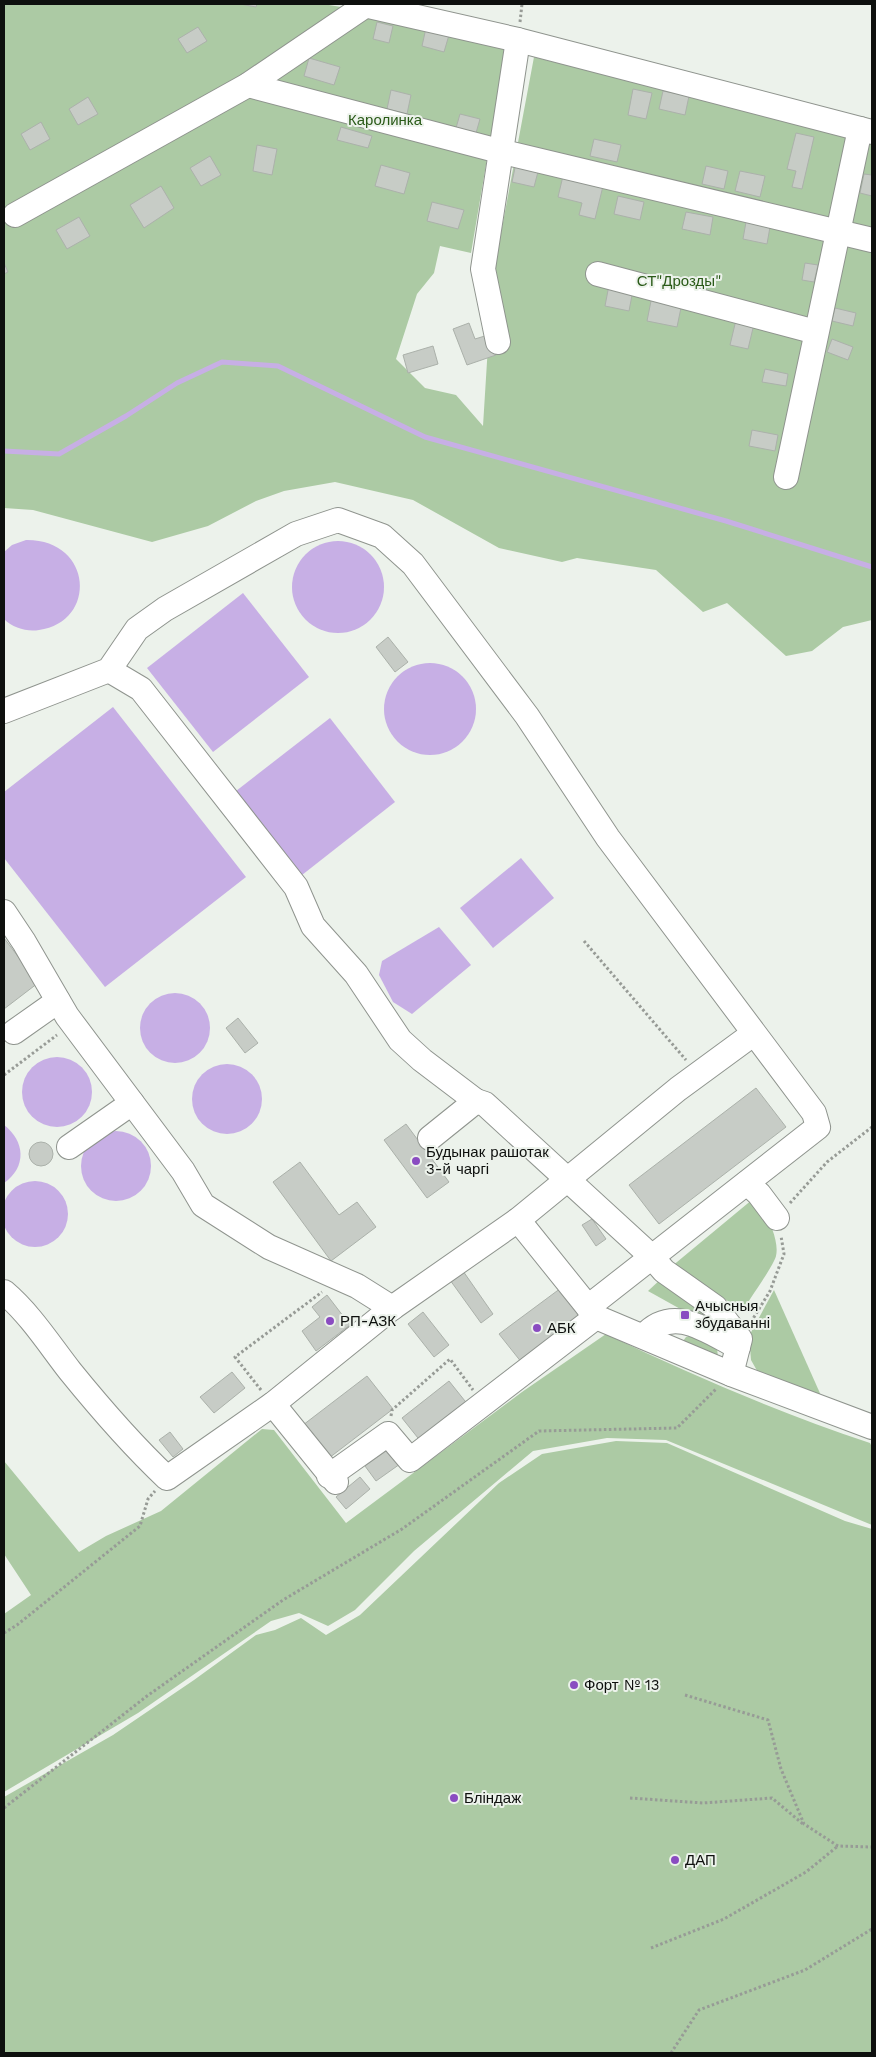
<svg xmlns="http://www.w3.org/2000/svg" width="876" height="2057" font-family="'Work Sans',sans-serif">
<rect width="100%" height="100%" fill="#ecf2eb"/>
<g fill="#accaa4">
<path d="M 4,4 L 323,4 L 371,12 L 506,47 L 471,253 L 440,246 L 434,273 L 417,294 L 396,359 L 425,388 L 456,395 L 483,426 L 492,281 L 534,57 L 872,142 L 872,620 L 843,627 L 812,651 L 786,656 L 727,603 L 703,612 L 656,570 L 577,558 L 562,562 L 499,548 L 413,500 L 335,482 L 284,491 L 256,501 L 208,526 L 152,542 L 33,510 L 4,508 Z"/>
<path d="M 753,1199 C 765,1209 780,1239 776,1256 C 774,1265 749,1300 743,1310 L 671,1267 Z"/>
<path d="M 662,1278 L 712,1311 L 727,1335 L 648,1291 Z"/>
<path d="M 774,1290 L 823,1400 L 760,1376 L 751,1360 L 749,1336 Z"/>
<path d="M 606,1334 C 692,1375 779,1413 870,1443 L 872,1447 L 872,1525 L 666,1440 L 607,1438 L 533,1451 L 414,1551 L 355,1610 L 328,1626 L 299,1613 L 271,1621 L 138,1713 L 4,1792 L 4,1614 L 31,1595 L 4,1554 L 4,1461 L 79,1552 L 106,1536 L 161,1511 L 262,1429 L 274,1430 L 346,1523 L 522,1392 Z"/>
<path d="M 692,1335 L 717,1348 L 718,1357 L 683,1341 L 686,1337 Z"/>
<path d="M 616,1441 L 667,1443 L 845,1521 L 872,1529 L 872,2053 L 4,2053 L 4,1797 L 113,1735 L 194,1680 L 256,1635 L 275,1630 L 301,1618 L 326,1635 L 360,1615 L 499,1483 L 542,1454 Z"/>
</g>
<g fill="#c7afe5">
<path d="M 26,540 C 93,539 98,622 39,630 C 27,632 13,628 4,619 L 4,552 L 12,545 Z"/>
<circle cx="338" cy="587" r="46"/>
<path d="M 243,593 L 309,677 L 213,752 L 147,668 Z"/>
<circle cx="430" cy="709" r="46"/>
<path d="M 113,707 L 246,877 L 105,987 L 4,858 L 4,792 Z"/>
<path d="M 330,718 L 395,802 L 302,875 L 236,791 Z"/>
<path d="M 521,858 L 554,898 L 493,948 L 460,908 Z"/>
<path d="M 439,927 L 471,965 L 412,1014 L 393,1002 L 379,975 L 382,961 Z"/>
<circle cx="175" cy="1028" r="35"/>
<circle cx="57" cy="1092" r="35"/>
<circle cx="227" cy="1099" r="35"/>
<path d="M 4,1125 C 25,1141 27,1167 4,1183 Z"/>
<circle cx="116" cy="1166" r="35"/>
<circle cx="35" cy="1214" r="33"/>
</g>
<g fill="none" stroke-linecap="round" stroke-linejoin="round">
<path stroke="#c7afe5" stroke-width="5" d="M 4,451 L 59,454 L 126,416 L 177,383 L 222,362 L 278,366 L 425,437 L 726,521 L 872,567"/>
</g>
<g fill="#c7ccc6" stroke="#abb1aa">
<path d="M 240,4 L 257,4 L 256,7 Z"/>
<path d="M 377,22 L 393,26 L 389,43 L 373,39 Z"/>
<path d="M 198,27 L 207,41 L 187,53 L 178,39 Z"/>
<path d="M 426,28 L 449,35 L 444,52 L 422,46 Z"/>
<path d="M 309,58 L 340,67 L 334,85 L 304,76 Z"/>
<path d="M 633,89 L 652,93 L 646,119 L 628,115 Z"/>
<path d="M 391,90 L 411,95 L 407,114 L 387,109 Z"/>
<path d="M 663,91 L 689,96 L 685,115 L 659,109 Z"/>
<path d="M 88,97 L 98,114 L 78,125 L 69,109 Z"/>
<path d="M 460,114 L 480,119 L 476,133 L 456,128 Z"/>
<path d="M 41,122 L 50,139 L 30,150 L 21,134 Z"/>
<path d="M 341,127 L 372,136 L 368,148 L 337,140 Z"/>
<path d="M 796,133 L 814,137 L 802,189 L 792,187 L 796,171 L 787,169 Z"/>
<path d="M 594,139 L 621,145 L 617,162 L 590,156 Z"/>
<path d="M 257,145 L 277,149 L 272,175 L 253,171 Z"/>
<path d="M 210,156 L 221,175 L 201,186 L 190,168 Z"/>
<path d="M 516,163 L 539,168 L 534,187 L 512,182 Z"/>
<path d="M 381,165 L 410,173 L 404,194 L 375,186 Z"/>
<path d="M 706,166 L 728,171 L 724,189 L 702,184 Z"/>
<path d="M 740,171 L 765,176 L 760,197 L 735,191 Z"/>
<path d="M 864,174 L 872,175 L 872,196 L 860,193 Z"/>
<path d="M 563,176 L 603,186 L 595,219 L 579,215 L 582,203 L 558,197 Z"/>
<path d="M 161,186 L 174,208 L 144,228 L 130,205 Z"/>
<path d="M 618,196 L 644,202 L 640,220 L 614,214 Z"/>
<path d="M 432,202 L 464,210 L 458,229 L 427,221 Z"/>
<path d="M 686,212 L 713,217 L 710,235 L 682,229 Z"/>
<path d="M 79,217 L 90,236 L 67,249 L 56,230 Z"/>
<path d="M 746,222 L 770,227 L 767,244 L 743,239 Z"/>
<path d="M 4,263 L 8,272 L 4,274 Z"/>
<path d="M 805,263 L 818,265 L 814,282 L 802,280 Z"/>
<path d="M 609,285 L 633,290 L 629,311 L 605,306 Z"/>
<path d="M 652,296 L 682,303 L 677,327 L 647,321 Z"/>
<path d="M 835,308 L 856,313 L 853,326 L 832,321 Z"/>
<path d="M 736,320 L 754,324 L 748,349 L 730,345 Z"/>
<path d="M 469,323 L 475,339 L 488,335 L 496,355 L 467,365 L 453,329 Z"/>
<path d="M 832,339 L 853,347 L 848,360 L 827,352 Z"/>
<path d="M 433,346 L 438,364 L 408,373 L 403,355 Z"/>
<path d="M 765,369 L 788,374 L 786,386 L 762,382 Z"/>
<path d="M 752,430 L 778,435 L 775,451 L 749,446 Z"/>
<path d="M 388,637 L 408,662 L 395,672 L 376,647 Z"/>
<path d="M 4,938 L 38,983 L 4,1009 Z"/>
<path d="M 238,1018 L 258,1043 L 245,1053 L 226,1028 Z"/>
<path d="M 756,1088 L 786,1127 L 659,1224 L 629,1185 Z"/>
<path d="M 406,1124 L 449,1182 L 427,1198 L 384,1140 Z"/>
<circle cx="41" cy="1154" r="12"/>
<path d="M 300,1162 L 339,1215 L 357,1202 L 376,1227 L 331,1261 L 273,1182 Z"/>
<path d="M 592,1219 L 606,1239 L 596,1246 L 582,1225 Z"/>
<path d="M 463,1271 L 493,1314 L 481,1323 L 450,1280 Z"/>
<path d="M 561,1288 L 583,1317 L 522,1363 L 499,1334 Z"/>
<path d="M 327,1295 L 350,1325 L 316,1351 L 302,1331 L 320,1317 L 312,1307 Z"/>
<path d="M 423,1312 L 449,1345 L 434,1357 L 408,1324 Z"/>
<path d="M 232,1372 L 245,1388 L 214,1413 L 200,1397 Z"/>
<path d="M 367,1376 L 393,1409 L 329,1458 L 303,1425 Z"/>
<path d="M 449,1381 L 469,1406 L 422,1443 L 402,1418 Z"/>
<path d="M 170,1432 L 183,1449 L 173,1457 L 159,1440 Z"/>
<path d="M 389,1449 L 400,1464 L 376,1481 L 365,1466 Z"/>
<path d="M 360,1477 L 370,1489 L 346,1509 L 336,1497 Z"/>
</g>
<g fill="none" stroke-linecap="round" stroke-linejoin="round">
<defs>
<g id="minor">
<path d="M 360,4 L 518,40 L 872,132"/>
<path d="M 248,85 L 499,151 L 872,240"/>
<path d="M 15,215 L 248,85 L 366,5"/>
<path d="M 598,274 L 816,332"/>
<path d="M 498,342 L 483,269 L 518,40"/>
<path d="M 786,477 L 860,129"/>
<path d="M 109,670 L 141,689 L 296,887 L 313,926 L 356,974 L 400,1040 L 422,1060 L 476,1101"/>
<path d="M 4,711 L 109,670 L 137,629 L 165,609 L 296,534 L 338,520 L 382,536 L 413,564 L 527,716 L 608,838 L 814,1113 L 818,1127 L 588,1307"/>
<path d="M 4,912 L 24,942 L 67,1016 L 183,1171 L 203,1205 L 269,1247 L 357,1286 L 392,1308"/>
<path d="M 14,1032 L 58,1001"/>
<path d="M 430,1138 L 476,1101 L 485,1104 L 651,1256 L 664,1271 L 715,1307 L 740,1339 L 731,1374"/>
<path d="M 69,1147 L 132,1103"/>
<path d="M 747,1183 L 759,1194 L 777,1218"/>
<path d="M 518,1220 L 596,1317 L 731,1374 L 872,1427"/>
<path d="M 4,1292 C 30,1314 49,1344 70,1371 C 100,1408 132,1445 167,1478 L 273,1404 L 392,1308 L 518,1220 L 678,1089 L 753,1034"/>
<path d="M 644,1336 C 673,1304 707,1331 738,1347"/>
<path d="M 273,1404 L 336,1482"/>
<path d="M 329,1476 L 388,1434 L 410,1460 L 596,1317"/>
</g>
</defs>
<use href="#minor" stroke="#8f948e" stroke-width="26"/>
<g stroke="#979b96" stroke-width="3" stroke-dasharray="2.5 2.5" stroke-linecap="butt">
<path d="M 520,22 L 522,4"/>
<path d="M 584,941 L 686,1060"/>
<path d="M 4,1075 L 57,1035"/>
<path d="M 790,1203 L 827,1162 L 872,1127"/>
<path d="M 751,1322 L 770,1291 L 784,1254 L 781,1236"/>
<path d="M 261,1390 L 235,1357 L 322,1292"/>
<path d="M 391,1416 L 392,1410 L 450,1359 L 473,1390"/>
<path d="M 4,1633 L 17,1625 L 140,1526 L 148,1499 L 155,1491"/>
<path d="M 685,1695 L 768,1720 L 781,1769 L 804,1824 L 838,1846 L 872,1847"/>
<path d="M 630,1798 L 703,1803 L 772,1798 L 803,1824"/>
<path d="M 4,1808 L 147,1696 L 283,1600 L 402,1529 L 539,1431 L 677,1428 L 717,1388"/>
<path d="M 651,1948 L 724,1919 L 806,1872 L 838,1846"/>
<path d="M 671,2053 L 699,2010 L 805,1970 L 872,1929"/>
</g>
<use href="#minor" stroke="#fff" stroke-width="24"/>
</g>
<g fill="#8a4cc1" stroke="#ecf2eb" stroke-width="2">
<circle cx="416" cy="1161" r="5"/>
<rect x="680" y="1310" width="10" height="10" rx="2.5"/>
<circle cx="330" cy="1321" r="5"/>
<circle cx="537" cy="1328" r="5"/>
<circle cx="574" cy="1685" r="5"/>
<circle cx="454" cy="1798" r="5"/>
<circle cx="675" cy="1860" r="5"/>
</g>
<g text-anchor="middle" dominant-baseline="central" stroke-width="4" stroke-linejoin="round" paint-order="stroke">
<g font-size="15" fill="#2a5a18" stroke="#ecf2eb">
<text x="385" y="120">Каролинка</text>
<text x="679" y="281">СТ"Дрозды"</text>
</g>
<g font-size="15" fill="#0e100e" stroke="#ecf2eb" text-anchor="start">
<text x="426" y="1152">Будынак рашотак<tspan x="426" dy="17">3-й чаргі</tspan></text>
<text x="695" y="1306">Ачысныя<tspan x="695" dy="17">збудаванні</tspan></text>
<text x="340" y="1321">РП-АЗК</text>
<text x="547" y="1328">АБК</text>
<text x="584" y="1685">Форт № 13</text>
<text x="464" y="1798">Бліндаж</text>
<text x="685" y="1860">ДАП</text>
</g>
</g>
<rect width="876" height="2057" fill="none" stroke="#0e100e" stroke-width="10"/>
</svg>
